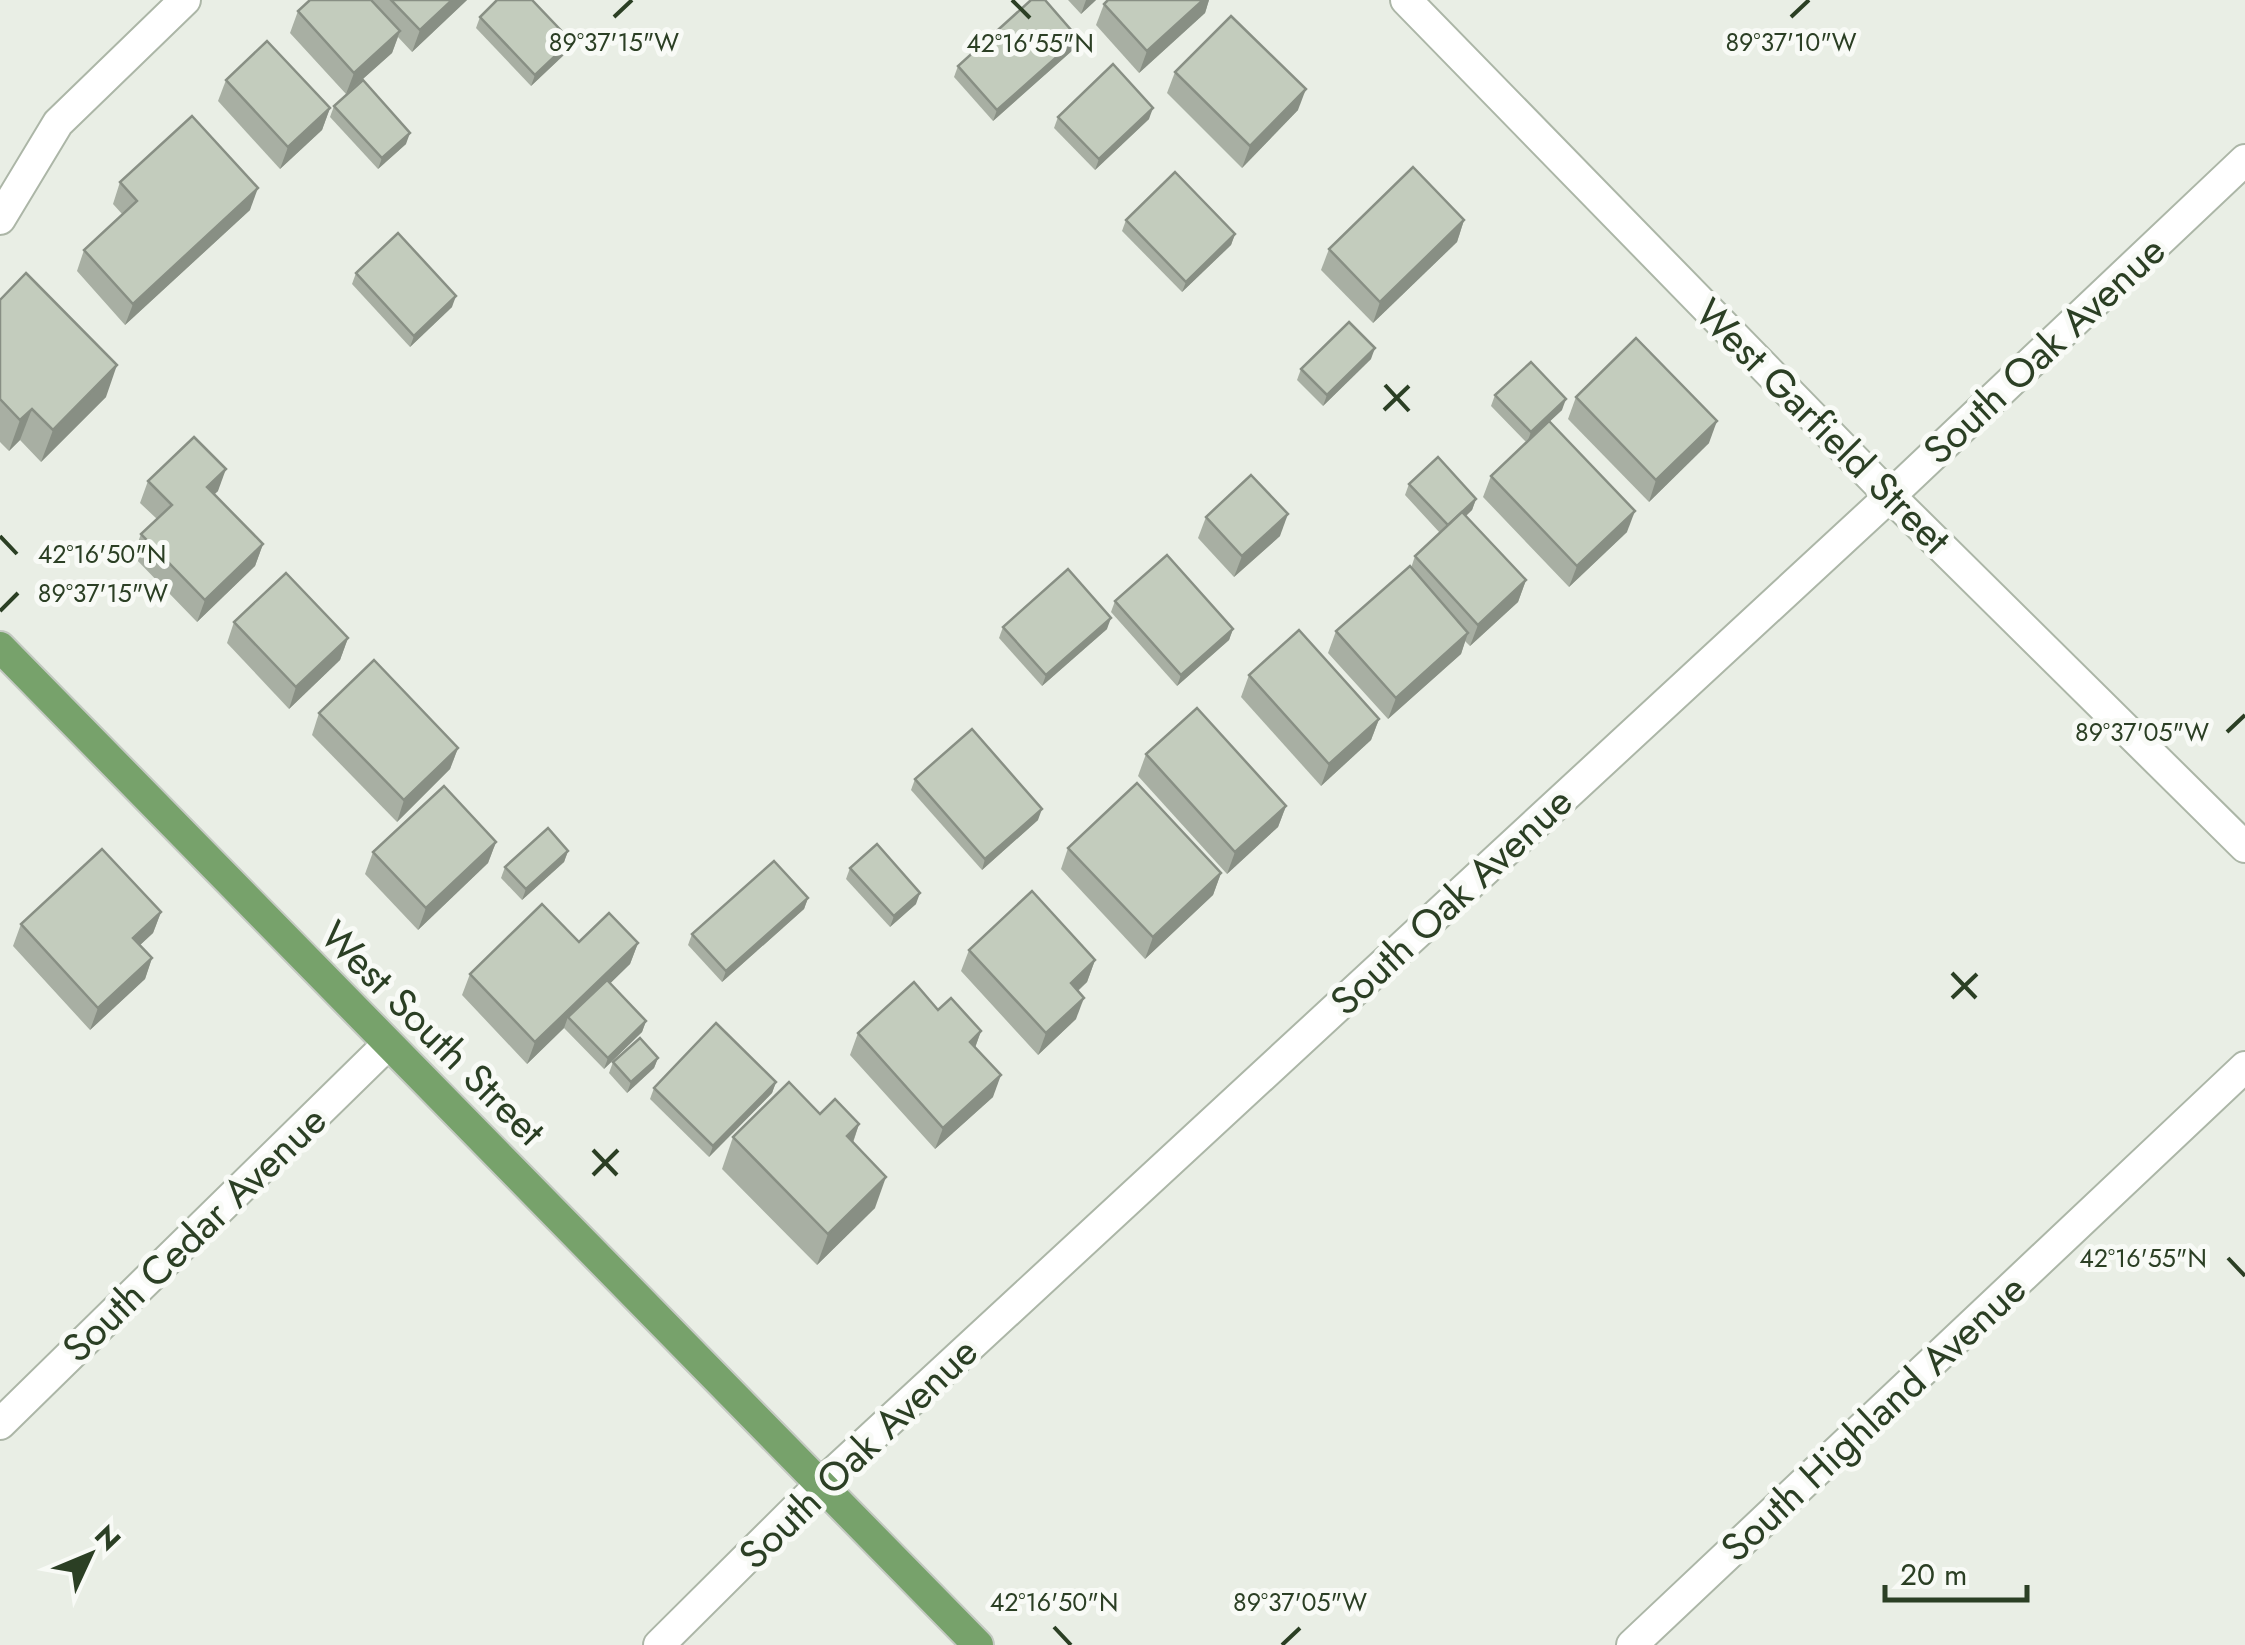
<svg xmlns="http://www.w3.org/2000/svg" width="2245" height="1645" font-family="Jost,sans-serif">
<rect width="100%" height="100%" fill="#e9eee5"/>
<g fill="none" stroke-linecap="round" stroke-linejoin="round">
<defs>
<g id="minor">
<path d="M 1406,0 L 1890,496 L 2245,847"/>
<path d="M 0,1424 L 387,1045"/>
<path d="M 659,1645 L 821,1484 L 1890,496 L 2245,160"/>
<path d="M 1632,1645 L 2245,1067"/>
</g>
<path id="tertiary" d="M 0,219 L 58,123 L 185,0"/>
<path id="primary" d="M 0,647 L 978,1645"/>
</defs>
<use href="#minor" stroke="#acb6a7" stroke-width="34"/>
<use href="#tertiary" stroke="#acb6a7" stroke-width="34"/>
<use href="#primary" stroke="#c4c9c2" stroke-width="34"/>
<use href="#minor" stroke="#fff" stroke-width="30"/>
<use href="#tertiary" stroke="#fff" stroke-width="30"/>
<use href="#primary" stroke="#77a26b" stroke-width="30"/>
</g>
<g fill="#a8afa3">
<path d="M 310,0 L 467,0 L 412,52 L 398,37 L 392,53 L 346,94 L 290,33 L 298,11 Z"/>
<path d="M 1068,0 L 1096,0 L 1081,14 Z"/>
<path d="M 1108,0 L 1209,0 L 1205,13 L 1139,73 L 1096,25 L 1104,4 Z"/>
<path d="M 480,17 L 567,52 L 531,86 L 476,28 Z"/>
<path d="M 1074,49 L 993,121 L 954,77 L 958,66 Z"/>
<path d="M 1175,72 L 1298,110 L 1242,168 L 1167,93 Z"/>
<path d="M 226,80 L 330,108 L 322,130 L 280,169 L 218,101 Z"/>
<path d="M 334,106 L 406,144 L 378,169 L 330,117 Z"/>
<path d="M 1058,117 L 1149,119 L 1095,170 L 1054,128 Z"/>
<path d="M 120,182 L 250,210 L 125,325 L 77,271 L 84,250 L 123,215 L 113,204 Z"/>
<path d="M 1126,220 L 1235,234 L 1231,245 L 1182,292 L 1122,231 Z"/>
<path d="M 1464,220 L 1457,242 L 1373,323 L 1321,270 L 1329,249 Z"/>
<path d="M 356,273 L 452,307 L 410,347 L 352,284 Z"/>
<path d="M 0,300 L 106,397 L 41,462 L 20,440 L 9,451 L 0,442 Z"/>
<path d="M 1371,359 L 1323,406 L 1297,380 L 1301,369 Z"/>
<path d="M 1495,395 L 1562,410 L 1550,421 L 1627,532 L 1569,587 L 1483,497 L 1491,476 L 1526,442 L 1491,406 Z"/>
<path d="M 1576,397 L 1709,443 L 1649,502 L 1568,419 Z"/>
<path d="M 148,481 L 218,491 L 214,494 L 263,544 L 255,566 L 197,622 L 133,556 L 141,534 L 157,519 L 140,503 Z"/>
<path d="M 1409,484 L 1476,499 L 1472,510 L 1466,516 L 1526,580 L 1518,602 L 1470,646 L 1465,641 L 1461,654 L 1388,719 L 1328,653 L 1336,631 L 1411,568 L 1415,556 L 1440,533 L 1405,495 Z"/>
<path d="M 1206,517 L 1280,536 L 1234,577 L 1198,538 Z"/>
<path d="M 1115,601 L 1233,629 L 1229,640 L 1177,686 L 1111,612 Z"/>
<path d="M 234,622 L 348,638 L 340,660 L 289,709 L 227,643 Z"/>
<path d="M 1003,627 L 1107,629 L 1042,686 L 999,638 Z"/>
<path d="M 1249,675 L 1379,719 L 1371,740 L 1321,786 L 1241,697 Z"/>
<path d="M 319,713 L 458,748 L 450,769 L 397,822 L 312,735 Z"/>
<path d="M 1146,754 L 1286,806 L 1278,827 L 1227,874 L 1138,776 Z"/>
<path d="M 915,779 L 1038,820 L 982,870 L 911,790 Z"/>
<path d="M 496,842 L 488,863 L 418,930 L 365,874 L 373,852 Z"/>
<path d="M 1068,848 L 1221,873 L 1213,895 L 1145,959 L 1061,869 Z"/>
<path d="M 568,851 L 564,862 L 522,900 L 501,878 L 505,867 Z"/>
<path d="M 850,868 L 916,904 L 890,927 L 846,879 Z"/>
<path d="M 808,898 L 804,909 L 722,982 L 688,945 L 692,934 Z"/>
<path d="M 161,912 L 153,933 L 140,945 L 152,958 L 145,979 L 90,1030 L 13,946 L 21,924 Z"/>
<path d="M 579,942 L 638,943 L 630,964 L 610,983 L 646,1021 L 642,1032 L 604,1069 L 564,1028 L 527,1064 L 462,995 L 470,974 Z"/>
<path d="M 969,950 L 1095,960 L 1087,982 L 1078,991 L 1076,1019 L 1038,1055 L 961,971 Z"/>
<path d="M 938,1010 L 981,1031 L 975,1048 L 993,1097 L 935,1149 L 850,1055 L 858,1033 Z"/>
<path d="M 658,1058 L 654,1068 L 627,1093 L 609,1073 L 613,1062 Z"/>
<path d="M 776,1082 L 772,1093 L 709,1157 L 650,1099 L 654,1088 Z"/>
<path d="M 820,1114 L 859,1124 L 853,1143 L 875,1208 L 817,1265 L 722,1169 L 733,1137 Z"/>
</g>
<g fill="#888f84">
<path d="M 452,0 L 467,0 L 412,52 L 420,30 Z"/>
<path d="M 1086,0 L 1096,0 L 1081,14 Z"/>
<path d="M 1203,0 L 1209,0 L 1205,13 L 1139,73 L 1147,51 Z"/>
<path d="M 400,31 L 392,53 L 346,94 L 354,73 Z"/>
<path d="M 1078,38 L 1074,49 L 993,121 L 997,110 Z"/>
<path d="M 571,41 L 567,52 L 531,86 L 535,75 Z"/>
<path d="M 1306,89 L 1298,110 L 1242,168 L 1250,146 Z"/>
<path d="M 330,108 L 322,130 L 280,169 L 288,147 Z"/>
<path d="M 1153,108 L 1149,119 L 1095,170 L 1099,159 Z"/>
<path d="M 410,133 L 406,144 L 378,169 L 382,158 Z"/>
<path d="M 258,188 L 250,210 L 125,325 L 133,304 Z"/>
<path d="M 1464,220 L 1457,242 L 1373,323 L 1380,302 Z"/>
<path d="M 1235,234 L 1231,245 L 1182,292 L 1186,282 Z"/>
<path d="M 456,296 L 452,307 L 410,347 L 414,336 Z"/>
<path d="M 1375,348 L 1371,359 L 1323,406 L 1327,395 Z"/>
<path d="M 117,365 L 106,397 L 41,462 L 53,430 Z"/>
<path d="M 1566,399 L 1562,410 L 1527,443 L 1531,432 Z"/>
<path d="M 32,409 L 20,440 L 9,451 L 20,420 Z"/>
<path d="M 1717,421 L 1709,443 L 1649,502 L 1656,480 Z"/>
<path d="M 226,469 L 218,491 L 199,509 L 207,487 Z"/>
<path d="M 1476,499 L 1472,510 L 1444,536 L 1448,525 Z"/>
<path d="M 1635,511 L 1627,532 L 1569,587 L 1577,566 Z"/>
<path d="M 1288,514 L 1280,536 L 1234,577 L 1242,556 Z"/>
<path d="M 263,544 L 255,566 L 197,622 L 205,600 Z"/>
<path d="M 1526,580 L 1518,602 L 1470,646 L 1478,625 Z"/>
<path d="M 1111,618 L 1107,629 L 1042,686 L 1046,675 Z"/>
<path d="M 1233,629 L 1229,640 L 1177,686 L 1181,675 Z"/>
<path d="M 1468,633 L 1461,654 L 1388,719 L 1396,698 Z"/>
<path d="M 348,638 L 340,660 L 289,709 L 296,687 Z"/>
<path d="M 1379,719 L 1371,740 L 1321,786 L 1329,764 Z"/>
<path d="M 458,748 L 450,769 L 397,822 L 404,800 Z"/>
<path d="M 1286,806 L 1278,827 L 1227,874 L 1235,852 Z"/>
<path d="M 1042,809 L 1038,820 L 982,870 L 985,859 Z"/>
<path d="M 496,842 L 488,863 L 418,930 L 426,908 Z"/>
<path d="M 568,851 L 564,862 L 522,900 L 526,889 Z"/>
<path d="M 1221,873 L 1213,895 L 1145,959 L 1153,937 Z"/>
<path d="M 920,893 L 916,904 L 890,927 L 894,916 Z"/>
<path d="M 808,898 L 804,909 L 722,982 L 726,971 Z"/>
<path d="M 161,912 L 153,933 L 125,959 L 133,938 Z"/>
<path d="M 638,943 L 630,964 L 572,1021 L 568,1017 L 564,1028 L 527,1064 L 535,1042 Z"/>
<path d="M 152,958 L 145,979 L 90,1030 L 98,1008 Z"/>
<path d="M 1095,960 L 1087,982 L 1063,1004 L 1071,983 Z"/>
<path d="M 1084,998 L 1076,1019 L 1038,1055 L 1046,1033 Z"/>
<path d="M 646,1021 L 642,1032 L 604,1069 L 608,1058 Z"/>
<path d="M 981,1031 L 973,1053 L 970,1042 Z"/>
<path d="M 658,1058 L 654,1068 L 627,1093 L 631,1082 Z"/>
<path d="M 1001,1075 L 993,1097 L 935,1149 L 943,1128 Z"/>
<path d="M 776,1082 L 772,1093 L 709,1157 L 713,1146 Z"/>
<path d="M 859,1124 L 848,1156 L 847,1136 Z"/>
<path d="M 886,1177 L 875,1208 L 817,1265 L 828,1234 Z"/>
</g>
<g fill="#c3ccbd" stroke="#888f84" stroke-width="2.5">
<path d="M 310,0 L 371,0 L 400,31 L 354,73 L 298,11 Z"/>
<path d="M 391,0 L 452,0 L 420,30 Z"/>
<path d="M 497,0 L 532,0 L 571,41 L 535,75 L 480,17 Z"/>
<path d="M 1031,0 L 1045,0 L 1078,38 L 997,110 L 958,66 Z"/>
<path d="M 1108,0 L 1203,0 L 1147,51 L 1104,4 Z"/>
<path d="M 1231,16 L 1306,89 L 1250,146 L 1175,72 Z"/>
<path d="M 267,41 L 330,108 L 288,147 L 226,80 Z"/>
<path d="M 1113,64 L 1153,108 L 1099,159 L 1058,117 Z"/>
<path d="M 363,80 L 410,133 L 382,158 L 334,106 Z"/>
<path d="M 192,116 L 258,188 L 133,304 L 84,250 L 137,201 L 120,182 Z"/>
<path d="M 1413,167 L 1464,220 L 1380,302 L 1329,249 Z"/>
<path d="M 1175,172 L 1235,234 L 1186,282 L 1126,220 Z"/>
<path d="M 398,233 L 456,296 L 414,336 L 356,273 Z"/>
<path d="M 26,273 L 117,365 L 53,430 L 32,409 L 20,420 L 0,399 L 0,300 Z"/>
<path d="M 1349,322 L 1375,348 L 1327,395 L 1301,369 Z"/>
<path d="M 1636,338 L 1717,421 L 1656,480 L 1576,397 Z"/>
<path d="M 1531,362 L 1566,399 L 1531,432 L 1495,395 Z"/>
<path d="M 1549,421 L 1635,511 L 1577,566 L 1491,476 Z"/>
<path d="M 194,437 L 226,469 L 207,487 L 263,544 L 205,600 L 141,534 L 172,505 L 148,481 Z"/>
<path d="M 1438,457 L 1476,499 L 1448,525 L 1409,484 Z"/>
<path d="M 1251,475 L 1288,514 L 1242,556 L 1206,517 Z"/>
<path d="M 1462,512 L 1526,580 L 1478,625 L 1415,556 Z"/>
<path d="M 1167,555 L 1233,629 L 1181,675 L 1115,601 Z"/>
<path d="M 1410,566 L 1468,633 L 1396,698 L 1336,631 Z"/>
<path d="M 1068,569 L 1111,618 L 1046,675 L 1003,627 Z"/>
<path d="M 286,573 L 348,638 L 296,687 L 234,622 Z"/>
<path d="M 1299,630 L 1379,719 L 1329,764 L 1249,675 Z"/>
<path d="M 374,660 L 458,748 L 404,800 L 319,713 Z"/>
<path d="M 1197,708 L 1286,806 L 1235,852 L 1146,754 Z"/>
<path d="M 972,729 L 1042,809 L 985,859 L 915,779 Z"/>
<path d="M 1137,783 L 1221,873 L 1153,937 L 1068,848 Z"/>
<path d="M 444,786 L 496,842 L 426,908 L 373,852 Z"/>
<path d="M 548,828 L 568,851 L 526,889 L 505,867 Z"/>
<path d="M 877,844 L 920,893 L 894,916 L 850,868 Z"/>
<path d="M 102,849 L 161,912 L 133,938 L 152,958 L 98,1008 L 21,924 Z"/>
<path d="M 774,861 L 808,898 L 726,971 L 692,934 Z"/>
<path d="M 1032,891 L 1095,960 L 1071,983 L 1084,998 L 1046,1033 L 969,950 Z"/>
<path d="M 542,904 L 579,942 L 609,913 L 638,943 L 535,1042 L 470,974 Z"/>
<path d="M 607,980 L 646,1021 L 608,1058 L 568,1017 Z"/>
<path d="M 914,982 L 938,1010 L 951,998 L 981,1031 L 970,1042 L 1001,1075 L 943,1128 L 858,1033 Z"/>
<path d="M 716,1023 L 776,1082 L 713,1146 L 654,1088 Z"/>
<path d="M 640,1038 L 658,1058 L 631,1082 L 613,1062 Z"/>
<path d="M 789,1082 L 820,1114 L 835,1099 L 859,1124 L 847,1136 L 886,1177 L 828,1234 L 733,1137 Z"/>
</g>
<path fill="none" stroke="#2b3f24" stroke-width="4" d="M 1012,0 L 1030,18M 614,17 L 632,0M 1791,17 L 1809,0M 1385,385 L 1409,411M 1384,410 L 1409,386M 0,536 L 17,554M 0,611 L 18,593M 2227,732 L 2245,715M 1952,973 L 1976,998M 1952,998 L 1977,974M 593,1150 L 617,1175M 593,1175 L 618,1150M 2228,1258 L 2245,1276M 1054,1627 L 1071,1645M 1282,1645 L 1300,1628"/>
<g text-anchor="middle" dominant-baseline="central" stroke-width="10" stroke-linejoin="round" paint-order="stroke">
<g font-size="40" fill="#2b3f24" stroke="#f8faf6">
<text transform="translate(2044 350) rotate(-43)">South Oak Avenue</text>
<text transform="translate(1823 426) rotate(45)">West Garfield Street</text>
<text transform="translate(1451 901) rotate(-43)">South Oak Avenue</text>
<text transform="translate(433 1033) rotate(45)">West South Street</text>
<text transform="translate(194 1234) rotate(-44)">South Cedar Avenue</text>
<text transform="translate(1873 1418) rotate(-43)">South Highland Avenue</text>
<text transform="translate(858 1453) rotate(-44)">South Oak Avenue</text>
</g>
</g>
<g font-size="25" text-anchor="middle" fill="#2b3f24" stroke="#f8faf6" stroke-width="10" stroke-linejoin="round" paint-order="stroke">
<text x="614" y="51">89°37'15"W</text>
<text x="1791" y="51">89°37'10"W</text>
<text x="1030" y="52">42°16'55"N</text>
<text x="102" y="563">42°16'50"N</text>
<text x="103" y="602">89°37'15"W</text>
<text x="2142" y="741">89°37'05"W</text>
<text x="2143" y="1267">42°16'55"N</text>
<text x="1054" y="1611">42°16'50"N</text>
<text x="1300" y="1611">89°37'05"W</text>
</g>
<g transform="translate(90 1555) rotate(46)" stroke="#f8faf6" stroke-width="8" paint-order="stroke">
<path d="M0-8L18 38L0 25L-18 38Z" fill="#2b3f24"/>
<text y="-15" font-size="28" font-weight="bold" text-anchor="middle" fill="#2b3f24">N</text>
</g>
<path d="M1885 1585v15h142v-15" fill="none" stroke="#2b3f24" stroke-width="5"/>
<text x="1900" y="1585" font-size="30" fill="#2b3f24" stroke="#f8faf6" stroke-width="8" paint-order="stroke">20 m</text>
</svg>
